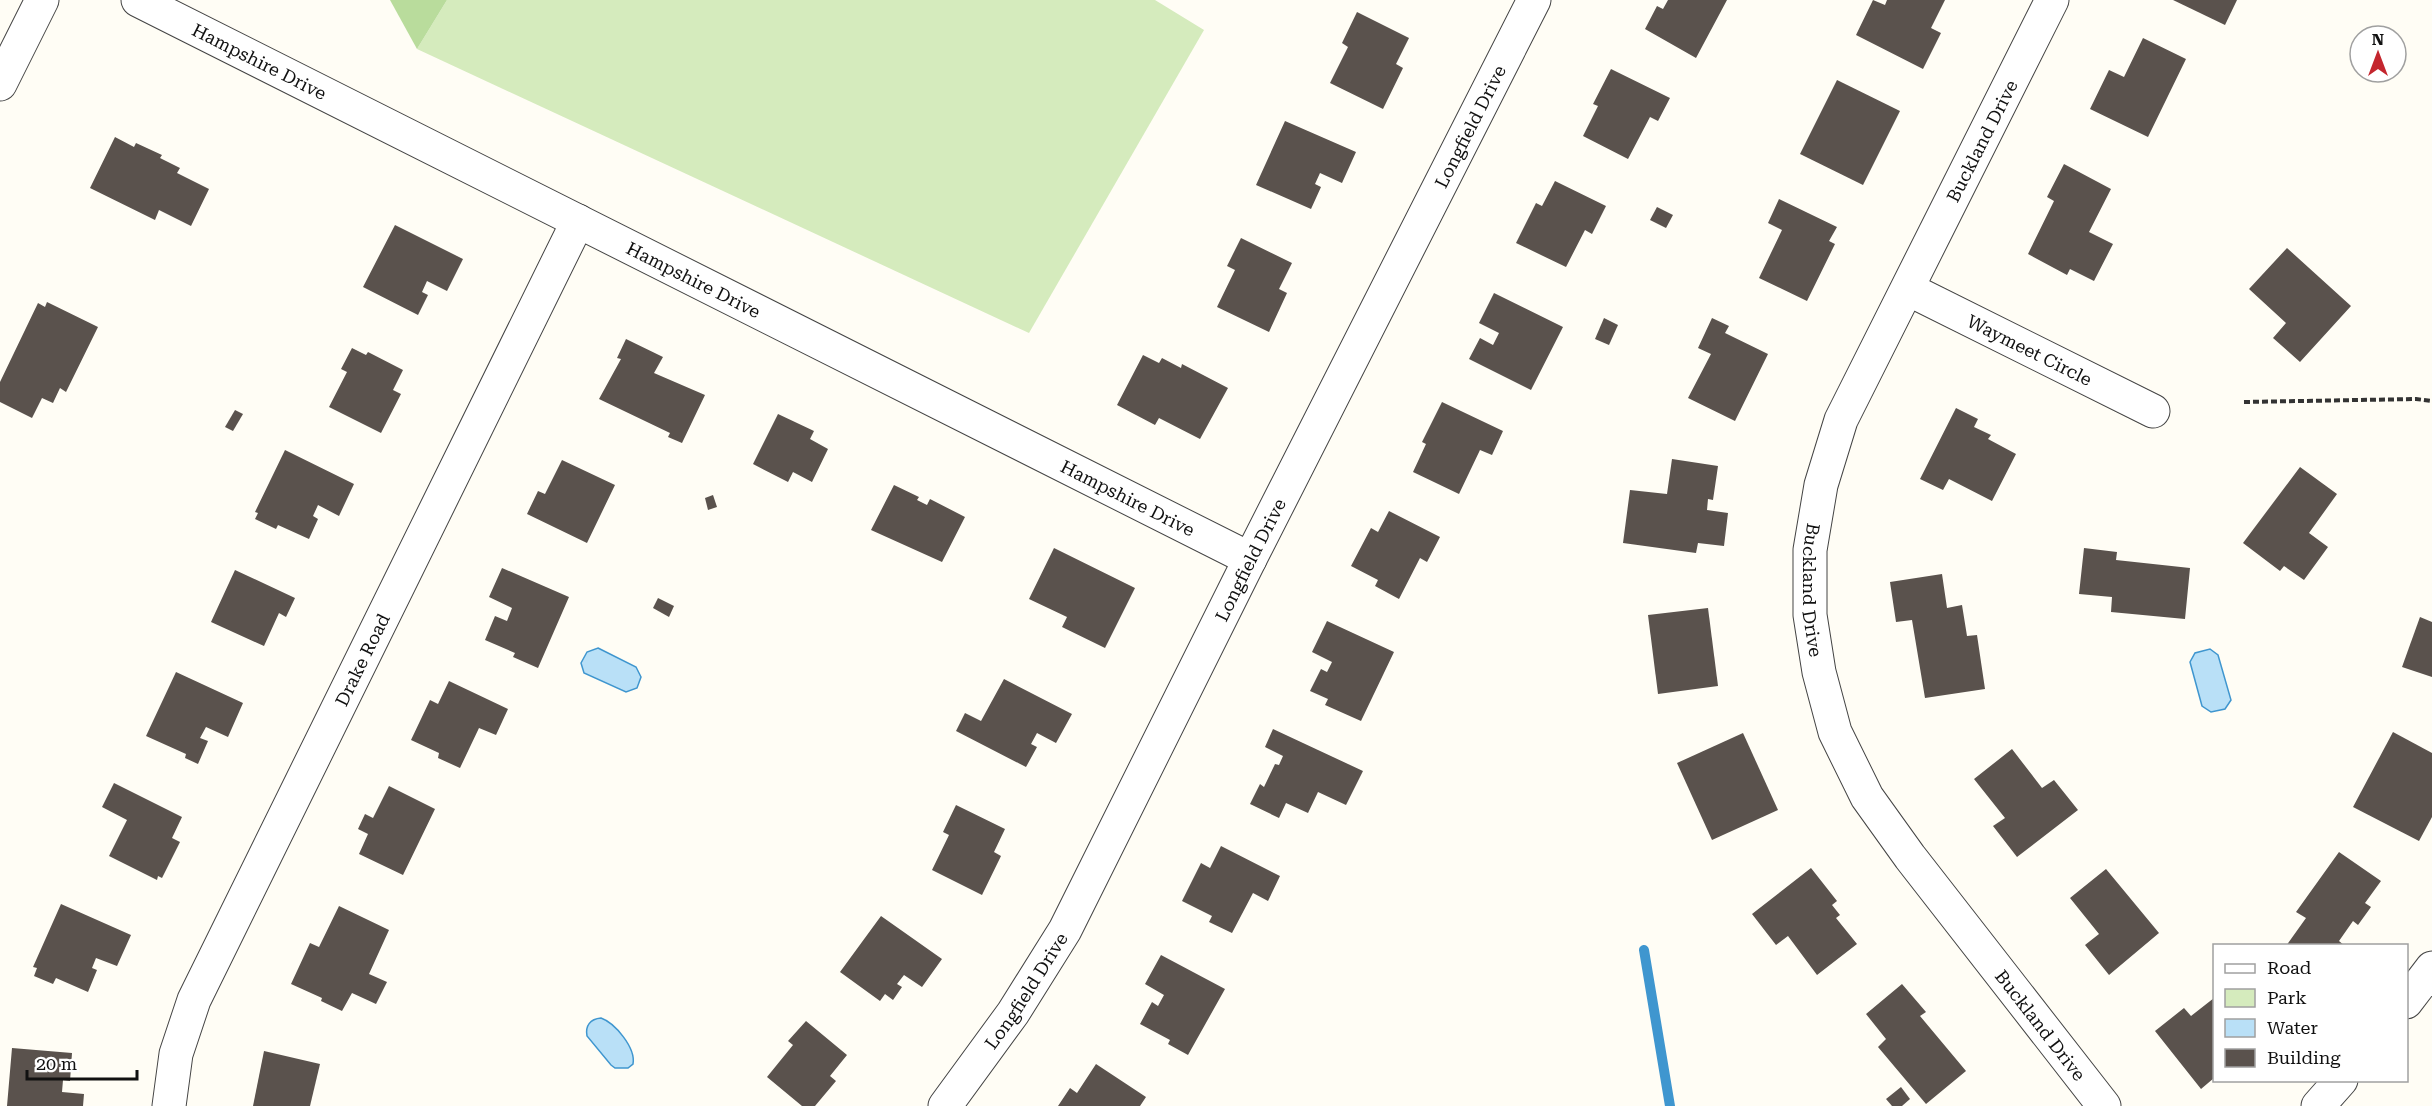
<svg xmlns="http://www.w3.org/2000/svg" width="2432" height="1106" font-family="'Roboto Serif',serif">
<rect width="100%" height="100%" fill="#fffdf5"/>
<path fill="#d5ebbd" d="M 447,0 L 1155,0 L 1204,30 L 1029,333 L 417,49 Z"/>
<path fill="#b9dc9c" d="M 390,0 L 447,0 L 417,49 Z"/>
<g fill="#b9e0f7" stroke="#3f96cf" stroke-width="1.5">
<path d="M 598,648 L 636,667 L 641,677 L 637,688 L 626,692 L 584,673 L 581,663 L 587,652 Z"/>
<path d="M 2210,649 L 2218,655 L 2231,700 L 2225,709 L 2211,712 L 2202,706 L 2190,662 L 2195,653 Z"/>
<path d="M 601,1018 C 615,1023 636,1048 633,1064 L 628,1068 L 615,1068 L 611,1065 L 587,1036 C 585,1026 590,1019 601,1018 Z"/>
</g>
<g fill="none" stroke-linecap="round" stroke-linejoin="round">
<path stroke="#3f96cf" stroke-width="10" d="M 1644,950 L 1670,1106"/>
</g>
<g fill="#5a524d">
<path d="M 1668,0 L 1727,0 L 1696,58 L 1645,29 L 1657,6 L 1663,9 Z"/>
<path d="M 1873,0 L 1885,5 L 1887,0 L 1945,0 L 1931,28 L 1941,33 L 1923,69 L 1856,35 Z"/>
<path d="M 2173,0 L 2237,0 L 2225,25 Z"/>
<path d="M 1357,12 L 1409,38 L 1396,64 L 1403,68 L 1383,109 L 1330,83 L 1348,47 L 1342,43 Z"/>
<path d="M 2143,38 L 2186,59 L 2148,137 L 2090,109 L 2109,70 L 2124,77 Z"/>
<path d="M 1611,69 L 1670,98 L 1658,121 L 1650,117 L 1628,159 L 1583,136 L 1598,106 L 1593,104 Z"/>
<path d="M 1837,80 L 1900,111 L 1863,185 L 1800,154 Z"/>
<path d="M 1285,121 L 1356,152 L 1342,183 L 1320,173 L 1315,184 L 1321,187 L 1311,209 L 1256,185 Z"/>
<path d="M 115,137 L 134,147 L 136,143 L 162,155 L 160,158 L 180,168 L 177,173 L 209,189 L 191,226 L 159,210 L 155,220 L 90,188 Z"/>
<path d="M 2064,164 L 2111,189 L 2089,232 L 2113,244 L 2094,281 L 2070,269 L 2067,275 L 2028,254 L 2054,201 L 2047,197 Z"/>
<path d="M 1555,181 L 1606,206 L 1592,234 L 1585,230 L 1566,267 L 1516,243 L 1536,203 L 1542,206 Z"/>
<path d="M 1779,199 L 1837,227 L 1829,241 L 1835,244 L 1807,301 L 1759,278 L 1782,230 L 1768,223 Z"/>
<path d="M 1657,207 L 1673,215 L 1666,228 L 1650,220 Z"/>
<path d="M 395,225 L 463,259 L 447,291 L 427,281 L 422,292 L 428,295 L 418,315 L 363,287 Z"/>
<path d="M 1241,238 L 1292,263 L 1279,289 L 1287,293 L 1269,332 L 1217,307 L 1235,270 L 1227,266 Z"/>
<path d="M 2287,248 L 2351,306 L 2300,362 L 2273,338 L 2286,323 L 2249,289 Z"/>
<path d="M 1494,293 L 1563,327 L 1531,390 L 1469,359 L 1480,338 L 1493,345 L 1499,333 L 1479,323 Z"/>
<path d="M 47,302 L 98,327 L 66,392 L 60,388 L 53,403 L 42,398 L 32,418 L 0,402 L 0,382 L 38,303 L 45,307 Z"/>
<path d="M 1604,318 L 1618,325 L 1609,345 L 1595,339 Z"/>
<path d="M 1712,318 L 1729,326 L 1725,333 L 1768,354 L 1735,421 L 1688,398 L 1711,354 L 1698,348 Z"/>
<path d="M 626,339 L 663,357 L 654,373 L 705,395 L 682,443 L 668,437 L 670,433 L 599,399 L 621,359 L 617,358 Z"/>
<path d="M 352,348 L 366,355 L 368,352 L 403,370 L 393,390 L 401,394 L 381,433 L 329,407 L 347,372 L 341,369 Z"/>
<path d="M 1143,355 L 1159,363 L 1162,358 L 1181,368 L 1182,364 L 1228,388 L 1200,439 L 1159,418 L 1155,425 L 1117,405 Z"/>
<path d="M 1442,402 L 1503,431 L 1492,455 L 1480,450 L 1459,494 L 1413,472 L 1426,444 L 1422,442 Z"/>
<path d="M 1956,408 L 1978,419 L 1974,427 L 1991,435 L 1988,439 L 2016,454 L 1992,501 L 1949,479 L 1943,490 L 1920,479 Z"/>
<path d="M 235,410 L 243,414 L 233,431 L 225,427 Z"/>
<path d="M 778,414 L 814,431 L 810,439 L 828,449 L 812,482 L 793,472 L 788,482 L 753,464 Z"/>
<path d="M 285,450 L 354,484 L 339,516 L 318,505 L 313,516 L 318,519 L 309,539 L 278,525 L 276,529 L 255,519 L 258,513 L 255,512 Z"/>
<path d="M 1672,459 L 1718,466 L 1713,500 L 1708,499 L 1707,510 L 1728,513 L 1724,546 L 1698,543 L 1696,553 L 1623,543 L 1630,490 L 1667,494 Z"/>
<path d="M 562,460 L 615,485 L 587,543 L 527,514 L 538,491 L 545,494 Z"/>
<path d="M 2300,467 L 2337,494 L 2309,533 L 2328,547 L 2304,580 L 2284,566 L 2280,571 L 2243,543 Z"/>
<path d="M 894,485 L 919,497 L 917,500 L 927,505 L 930,499 L 965,517 L 942,562 L 871,530 Z"/>
<path d="M 713,495 L 717,507 L 708,510 L 705,498 Z"/>
<path d="M 1389,511 L 1440,537 L 1427,562 L 1420,558 L 1399,599 L 1375,586 L 1378,580 L 1351,566 L 1371,528 L 1378,532 Z"/>
<path d="M 1054,548 L 1135,588 L 1105,648 L 1062,627 L 1067,617 L 1029,599 Z"/>
<path d="M 2084,548 L 2117,552 L 2116,560 L 2190,568 L 2185,619 L 2111,612 L 2112,597 L 2079,594 Z"/>
<path d="M 502,568 L 569,597 L 538,668 L 513,657 L 515,653 L 485,640 L 495,616 L 507,621 L 512,608 L 489,597 Z"/>
<path d="M 235,570 L 295,598 L 286,617 L 279,613 L 264,646 L 211,622 Z"/>
<path d="M 1942,574 L 1947,608 L 1962,605 L 1967,636 L 1977,635 L 1985,689 L 1925,698 L 1912,620 L 1896,622 L 1890,582 Z"/>
<path d="M 658,598 L 674,606 L 669,617 L 653,608 Z"/>
<path d="M 1708,608 L 1718,686 L 1658,694 L 1648,615 Z"/>
<path d="M 2420,617 L 2432,622 L 2432,677 L 2402,667 Z"/>
<path d="M 1327,621 L 1394,652 L 1361,721 L 1325,705 L 1328,699 L 1310,691 L 1321,669 L 1327,672 L 1332,662 L 1312,652 Z"/>
<path d="M 176,672 L 243,703 L 228,737 L 206,727 L 200,738 L 208,741 L 198,764 L 185,758 L 186,754 L 146,736 Z"/>
<path d="M 1004,679 L 1072,714 L 1056,743 L 1037,733 L 1031,744 L 1037,747 L 1026,767 L 956,731 L 965,713 L 981,721 Z"/>
<path d="M 449,681 L 508,709 L 496,735 L 479,728 L 460,768 L 438,758 L 439,753 L 411,740 L 430,700 L 438,704 Z"/>
<path d="M 1273,729 L 1363,771 L 1346,805 L 1318,792 L 1308,813 L 1286,803 L 1279,818 L 1250,804 L 1260,784 L 1264,787 L 1275,764 L 1279,765 L 1283,756 L 1265,747 Z"/>
<path d="M 2393,732 L 2432,753 L 2432,817 L 2419,841 L 2353,807 Z"/>
<path d="M 1743,733 L 1778,810 L 1712,840 L 1677,763 Z"/>
<path d="M 2012,749 L 2042,788 L 2054,780 L 2078,810 L 2017,857 L 1993,826 L 2005,818 L 1974,779 Z"/>
<path d="M 114,783 L 182,817 L 172,838 L 180,842 L 162,878 L 158,876 L 157,880 L 109,856 L 127,820 L 102,807 Z"/>
<path d="M 389,786 L 435,809 L 403,875 L 359,854 L 368,834 L 358,829 L 365,814 L 373,818 Z"/>
<path d="M 956,805 L 1005,829 L 994,852 L 1001,856 L 982,895 L 932,870 L 949,835 L 943,832 Z"/>
<path d="M 1221,846 L 1280,876 L 1268,901 L 1253,893 L 1232,933 L 1209,922 L 1212,916 L 1182,901 L 1201,863 L 1210,868 Z"/>
<path d="M 2339,852 L 2381,881 L 2365,903 L 2371,907 L 2358,925 L 2353,921 L 2339,941 L 2345,946 L 2286,946 L 2306,918 L 2296,912 Z"/>
<path d="M 1811,868 L 1837,901 L 1832,905 L 1840,915 L 1836,918 L 1857,944 L 1817,975 L 1788,936 L 1776,945 L 1752,914 Z"/>
<path d="M 2106,869 L 2159,933 L 2109,975 L 2085,945 L 2099,934 L 2070,898 Z"/>
<path d="M 61,904 L 131,935 L 117,966 L 96,958 L 92,968 L 97,970 L 88,992 L 56,978 L 53,984 L 34,976 L 37,968 L 33,967 Z"/>
<path d="M 339,906 L 389,930 L 369,974 L 387,982 L 376,1004 L 352,993 L 342,1011 L 321,1001 L 322,998 L 291,984 L 310,943 L 319,947 Z"/>
<path d="M 881,916 L 942,959 L 922,987 L 904,975 L 897,984 L 902,987 L 893,1000 L 885,994 L 880,1001 L 840,972 Z"/>
<path d="M 1161,955 L 1225,989 L 1188,1055 L 1168,1044 L 1170,1040 L 1140,1024 L 1152,1002 L 1158,1006 L 1164,995 L 1145,984 Z"/>
<path d="M 1902,984 L 1926,1012 L 1920,1016 L 1966,1071 L 1926,1104 L 1878,1047 L 1886,1039 L 1866,1014 Z"/>
<path d="M 2214,998 L 2214,1078 L 2201,1089 L 2155,1031 L 2184,1008 L 2191,1016 Z"/>
<path d="M 806,1021 L 847,1055 L 830,1076 L 836,1081 L 815,1106 L 802,1106 L 767,1077 L 793,1045 L 788,1041 Z"/>
<path d="M 12,1048 L 72,1053 L 70,1081 L 63,1080 L 62,1092 L 84,1094 L 83,1106 L 7,1106 Z"/>
<path d="M 264,1051 L 320,1064 L 310,1106 L 253,1106 Z"/>
<path d="M 1096,1064 L 1146,1097 L 1140,1106 L 1058,1106 L 1070,1088 L 1077,1093 Z"/>
<path d="M 1901,1087 L 1910,1099 L 1902,1106 L 1892,1106 L 1886,1099 Z"/>
</g>
<g fill="none" stroke-linecap="round" stroke-linejoin="round">
<defs>
<g id="minor">
<path id="s1" d="M 138,0 L 1250,559"/>
<path id="s2" d="M 2052,0 L 1841,420 L 1821,485 L 1810,550 L 1810,615 L 1819,672 L 1835,732 L 1867,797 L 1910,857 L 2104,1106"/>
<path d="M 0,84 L 42,0"/>
<path id="s3" d="M 1908,289 L 2153,411"/>
<path d="M 2406,1002 L 2432,968"/>
<path id="s4" d="M 169,1106 L 176,1054 L 194,1000 L 578,221"/>
<path id="s5" d="M 945,1106 L 1013,1013 L 1065,930 L 1250,559 L 1534,0"/>
<path d="M 2318,1106 L 2341,1080"/>
</g>
</defs>
<use href="#minor" stroke="#444" stroke-width="35"/>
<path stroke="#333" stroke-width="4" stroke-dasharray="6 3" stroke-linecap="butt" d="M 2244,402 L 2416,399 L 2432,401"/>
<use href="#minor" stroke="#fff" stroke-width="33"/>
</g>
<g text-anchor="middle" dominant-baseline="central" stroke-width="6" stroke-linejoin="round" paint-order="stroke">
<g font-size="18" fill="#111" stroke="#fff">
<text stroke="none"><textPath href="#s1" startOffset="136">Hampshire Drive</textPath></text>
<text stroke="none"><textPath href="#s5" startOffset="1113">Longfield Drive</textPath></text>
<text transform="translate(1982 141) rotate(-63)">Buckland Drive</text>
<text stroke="none"><textPath href="#s1" startOffset="622">Hampshire Drive</textPath></text>
<text stroke="none"><textPath href="#s3" startOffset="136">Waymeet Circle</textPath></text>
<text stroke="none"><textPath href="#s1" startOffset="1108">Hampshire Drive</textPath></text>
<text stroke="none"><textPath href="#s5" startOffset="627">Longfield Drive</textPath></text>
<text stroke="none"><textPath href="#s2" startOffset="644">Buckland Drive</textPath></text>
<text stroke="none"><textPath href="#s4" startOffset="489">Drake Road</textPath></text>
<text stroke="none"><textPath href="#s5" startOffset="141">Longfield Drive</textPath></text>
<text stroke="none"><textPath href="#s2" startOffset="1148">Buckland Drive</textPath></text>
</g>
</g>
<rect x="2213" y="944" width="195" height="138" fill="#ffffff" stroke="#a0a0a0" stroke-width="1.5"/>
<rect x="2225" y="964" width="30" height="9" fill="#ffffff" stroke="#a0a0a0" stroke-width="1.5"/>
<text x="2267" y="974" font-size="18" fill="#111111">Road</text>
<rect x="2225" y="989" width="30" height="18" fill="#d5ebbd" stroke="#a0a0a0" stroke-width="1.5"/>
<text x="2267" y="1004" font-size="18" fill="#111111">Park</text>
<rect x="2225" y="1019" width="30" height="18" fill="#b9e0f7" stroke="#a0a0a0" stroke-width="1.5"/>
<text x="2267" y="1034" font-size="18" fill="#111111">Water</text>
<rect x="2225" y="1049" width="30" height="18" fill="#5a524d" stroke="#a0a0a0" stroke-width="1.5"/>
<text x="2267" y="1064" font-size="18" fill="#111111">Building</text>
<g transform="translate(2378 54)"><circle r="28" fill="#ffffff" stroke="#a0a0a0" stroke-width="1.5"/>
<path d="M0-4.5L10 22L0 15L-10 22Z" fill="#c4262e"/>
<text y="-9" font-size="16" font-weight="bold" text-anchor="middle" fill="#111111">N</text>
</g>
<path d="M27 1070v9h110v-9" fill="none" stroke="#111111" stroke-width="3"/>
<text x="36" y="1070" font-size="18" fill="#111111" stroke="#ffffff" stroke-width="4.5" paint-order="stroke">20 m</text>
</svg>
